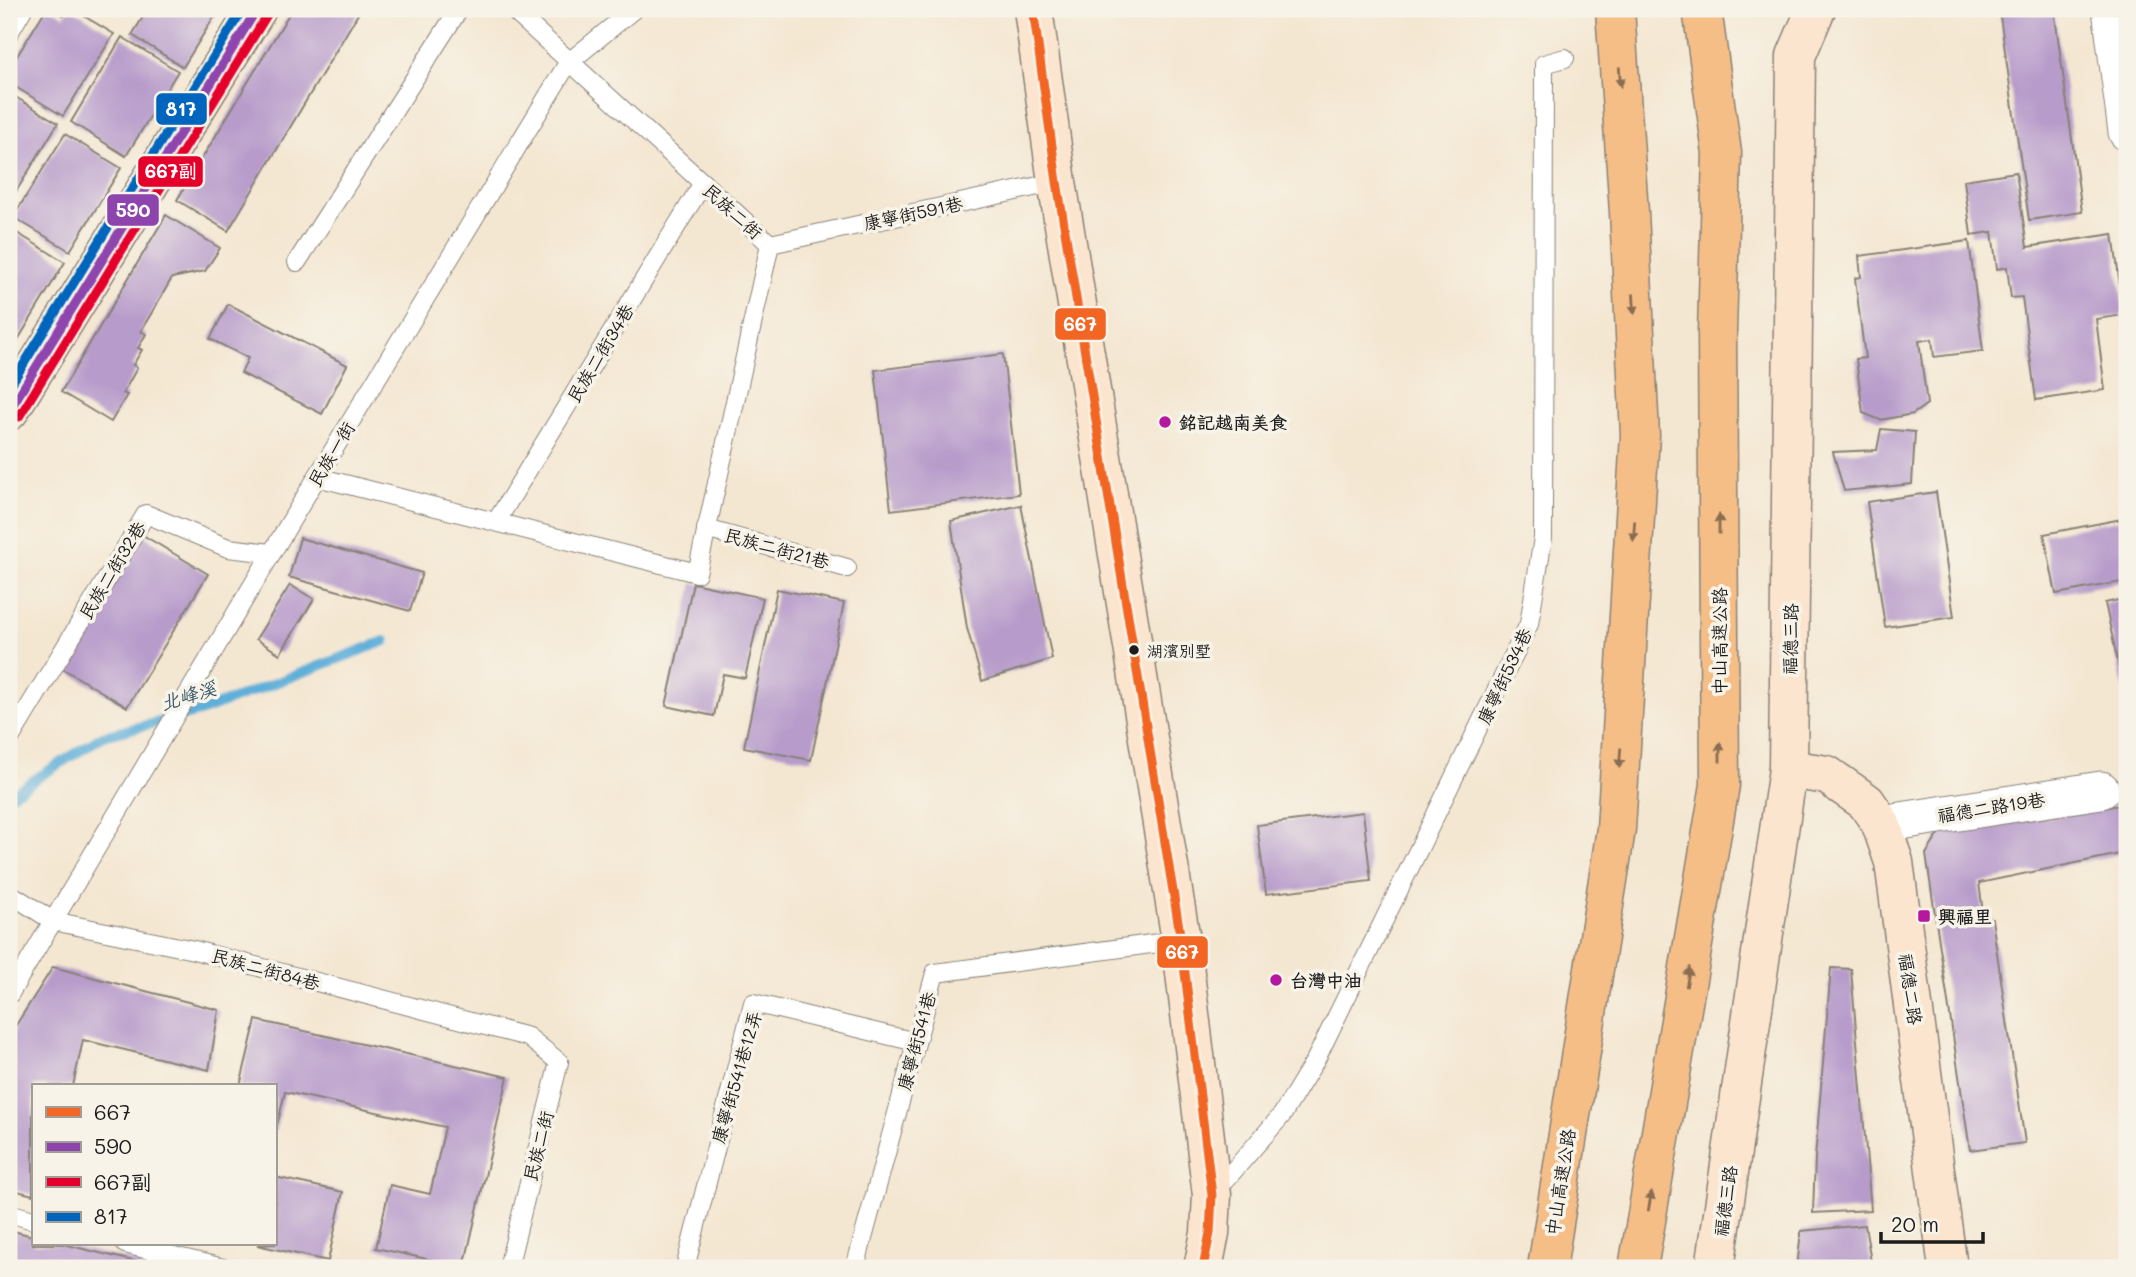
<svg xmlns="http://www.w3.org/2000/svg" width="2136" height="1277" font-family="Mali,'LXGW WenKai TC',sans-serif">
<rect width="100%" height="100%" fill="#f7f3e8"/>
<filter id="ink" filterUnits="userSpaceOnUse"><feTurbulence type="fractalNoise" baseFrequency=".0143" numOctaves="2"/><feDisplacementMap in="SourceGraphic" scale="14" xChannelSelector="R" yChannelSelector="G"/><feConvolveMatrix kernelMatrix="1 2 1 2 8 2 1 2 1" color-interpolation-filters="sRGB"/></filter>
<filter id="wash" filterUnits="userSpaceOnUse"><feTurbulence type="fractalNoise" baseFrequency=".00686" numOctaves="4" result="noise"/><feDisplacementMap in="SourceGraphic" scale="28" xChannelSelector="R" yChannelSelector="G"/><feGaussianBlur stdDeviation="1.57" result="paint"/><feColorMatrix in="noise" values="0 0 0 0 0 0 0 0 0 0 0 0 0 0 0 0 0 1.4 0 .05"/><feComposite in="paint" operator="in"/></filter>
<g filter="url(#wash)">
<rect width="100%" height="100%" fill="#f4e7d2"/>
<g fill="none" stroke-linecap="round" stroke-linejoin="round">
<path stroke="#5eafd9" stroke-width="10" d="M 9,796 L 103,736 L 199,712 L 385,641"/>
</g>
<g id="blocks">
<g fill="#b79ccb">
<path d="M 46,9 L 52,9 L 64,16 L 69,9 L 72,9 L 114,34 L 63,116 L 9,83 L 9,69 Z"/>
<path d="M 148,9 L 219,9 L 183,67 L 132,35 Z"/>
<path d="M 292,9 L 361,9 L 228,231 L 177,200 Z"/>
<path d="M 1999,9 L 2054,9 L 2082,212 L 2029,220 Z"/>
<path d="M 122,37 L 178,71 L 126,156 L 71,122 Z"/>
<path d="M 9,93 L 58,123 L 9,203 Z"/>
<path d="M 65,134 L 121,168 L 70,251 L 13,217 Z"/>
<path d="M 2016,172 L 2027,247 L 2113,234 L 2124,315 L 2096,319 L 2105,390 L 2036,400 L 2022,297 L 2011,298 L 2007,267 L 1997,269 L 1992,232 L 1971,235 L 1964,180 Z"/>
<path d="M 166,215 L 220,248 L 205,271 L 172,278 L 141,331 L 146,334 L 138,348 L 142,350 L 133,365 L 137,368 L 123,393 L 127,395 L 111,422 L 61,392 Z"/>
<path d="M 12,230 L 65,262 L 16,343 L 9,338 L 9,236 Z"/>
<path d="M 1969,241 L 1983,351 L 1934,357 L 1932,339 L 1919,341 L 1927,404 L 1913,414 L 1880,420 L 1863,413 L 1856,359 L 1865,358 L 1855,278 L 1861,277 L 1859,256 Z"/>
<path d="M 228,304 L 347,365 L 322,414 L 241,373 L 248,358 L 210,339 Z"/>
<path d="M 1003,354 L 1019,494 L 891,510 L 875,370 Z"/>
<path d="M 1881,429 L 1915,432 L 1912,484 L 1844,491 L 1833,452 L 1877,450 Z"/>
<path d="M 1936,492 L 1954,617 L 1885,627 L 1867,502 Z"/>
<path d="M 1021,505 L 1052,659 L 982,681 L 967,628 L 951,521 Z"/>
<path d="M 2127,518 L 2127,581 L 2056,594 L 2044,534 Z"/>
<path d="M 141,534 L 208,574 L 127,707 L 60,667 Z"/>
<path d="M 300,538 L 422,573 L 410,611 L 289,577 Z"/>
<path d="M 693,583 L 763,598 L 745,678 L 723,674 L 714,716 L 666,706 Z"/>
<path d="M 290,585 L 314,599 L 280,654 L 256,639 Z"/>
<path d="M 777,589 L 844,603 L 811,760 L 744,747 Z"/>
<path d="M 2127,598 L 2127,700 L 2126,700 L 2105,603 Z"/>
<path d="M 2127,804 L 2127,895 L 2120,854 L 1979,883 L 1984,920 L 1992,919 L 2025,1143 L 1970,1150 L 1926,854 L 1941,831 L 2015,822 Z"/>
<path d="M 1363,812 L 1371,881 L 1266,894 L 1257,825 Z"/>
<path d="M 53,967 L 219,1010 L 209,1070 L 83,1040 L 73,1086 L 33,1086 L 33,1195 L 9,1189 L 9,1036 Z"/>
<path d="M 1831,968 L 1851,969 L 1871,1210 L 1813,1213 L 1815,1158 Z"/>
<path d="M 256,1020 L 508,1077 L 464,1267 L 376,1248 L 390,1185 L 430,1194 L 445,1127 L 285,1092 L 275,1134 L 275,1086 L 240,1086 Z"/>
<path d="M 275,1177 L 343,1192 L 328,1261 L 257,1245 L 275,1244 Z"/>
<path d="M 1865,1225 L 1872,1268 L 1797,1268 L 1801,1231 Z"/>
<path d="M 9,1230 L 33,1236 L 33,1244 L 63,1244 L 145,1264 L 144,1268 L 9,1268 Z"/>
</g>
</g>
</g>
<g filter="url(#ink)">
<use href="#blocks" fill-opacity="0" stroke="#888277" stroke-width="2"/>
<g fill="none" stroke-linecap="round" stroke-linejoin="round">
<defs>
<g id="lane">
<path d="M 9,33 L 23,9"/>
<path d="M 770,244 L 1057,182"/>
<path d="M 297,262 L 459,9"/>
<path d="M 317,477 L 697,573 L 770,244 L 512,9"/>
<path d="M 496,522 L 703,183"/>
<path d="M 706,529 L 847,568"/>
<path d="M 9,740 L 146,514 L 228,548 L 271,553"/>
<path d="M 9,893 L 53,921 L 194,950 L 528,1037 L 559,1062 L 508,1268"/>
<path d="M 9,995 L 317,477 L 568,63 L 634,9"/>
<path d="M 1214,1193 L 1282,1115 L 1316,1059 L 1529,624 L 1543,538 L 1544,64 L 1565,58"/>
<path d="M 9,1213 L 33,1220"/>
<path d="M 125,1244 L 223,1268"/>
<path d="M 685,1268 L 753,1003 L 916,1042"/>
<path d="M 855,1268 L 935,973 L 1181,940"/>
</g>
<g id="street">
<path d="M 2111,9 L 2127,132"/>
<path d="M 1881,824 L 2101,790"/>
</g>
<g id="secondary">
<path d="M 1033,9 L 1057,182 L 1181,940 L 1212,1195 L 1210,1233 L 1203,1268"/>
<path d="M 9,411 L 257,9"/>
<path d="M 1788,769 L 1827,775 L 1866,802 L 1881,824 L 1894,862 L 1948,1268"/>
<path d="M 1715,1268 L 1788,769 L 1796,56 L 1816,9"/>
</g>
<g id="highway">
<path d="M 1547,1268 L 1616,829 L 1640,435 L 1629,212 L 1615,9"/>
<path d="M 1638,1268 L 1720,785 L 1717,332 L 1722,153 L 1702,9"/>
</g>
</defs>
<use href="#lane" stroke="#888277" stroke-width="20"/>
<use href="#street" stroke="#888277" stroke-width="39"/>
<use href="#secondary" stroke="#888277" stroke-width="41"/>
<use href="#highway" stroke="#888277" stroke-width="41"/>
<use href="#lane" stroke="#fff" stroke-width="18"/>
<use href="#street" stroke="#fff" stroke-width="37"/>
<use href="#secondary" stroke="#fbe5cf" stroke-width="38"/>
<use href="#highway" stroke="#f6be87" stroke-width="38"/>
<defs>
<path id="bus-1" d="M 1033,9 L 1057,182 L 1181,940 L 1212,1195 L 1210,1233 L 1203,1268"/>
<path id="bus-2" d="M 9,411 L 257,9"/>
<path id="bus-3" d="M 19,417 L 267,15"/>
<path id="bus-4" d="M 9,388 L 243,9"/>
</defs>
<use href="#bus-1" stroke="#f7f3e8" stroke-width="14"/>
<use href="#bus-2" stroke="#f7f3e8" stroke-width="14"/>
<use href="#bus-3" stroke="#f7f3e8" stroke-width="14"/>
<use href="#bus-4" stroke="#f7f3e8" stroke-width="14"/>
<use href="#bus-1" stroke="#f26522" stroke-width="9"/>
<use href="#bus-2" stroke="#8e44ad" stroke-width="9"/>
<use href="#bus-3" stroke="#e4002b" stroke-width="9"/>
<use href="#bus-4" stroke="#0065bd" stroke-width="9"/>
</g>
<defs><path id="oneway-solid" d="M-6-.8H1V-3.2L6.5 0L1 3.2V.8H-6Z" transform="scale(1.75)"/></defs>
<g fill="#896d52">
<use href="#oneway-solid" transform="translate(1620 77) rotate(86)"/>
<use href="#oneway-solid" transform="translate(1634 304) rotate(87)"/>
<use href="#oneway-solid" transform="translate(1719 524) rotate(-90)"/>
<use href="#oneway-solid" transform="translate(1634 531) rotate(94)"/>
<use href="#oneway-solid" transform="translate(1720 752) rotate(-90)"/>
<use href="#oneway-solid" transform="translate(1620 758) rotate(94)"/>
<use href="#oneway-solid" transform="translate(1688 977) rotate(-80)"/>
<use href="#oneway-solid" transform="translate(1650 1201) rotate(-80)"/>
</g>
</g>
<g fill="#b5179e" stroke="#f7f3e8" stroke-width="2.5">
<circle cx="1165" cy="422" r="7"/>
<rect x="1917" y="909" width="14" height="14" rx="3.5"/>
<circle cx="1276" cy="980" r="7"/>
</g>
<circle fill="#1c1c1c" stroke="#f7f3e8" stroke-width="2.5" cx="1134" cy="650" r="6"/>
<g text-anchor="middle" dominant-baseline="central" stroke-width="7" stroke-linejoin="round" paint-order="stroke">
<g font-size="16" fill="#1c1c1c" stroke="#f7f3e8" text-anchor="start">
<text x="1147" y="650">湖濱別墅</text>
</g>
<g font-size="18" fill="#1c1c1c" stroke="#f7f3e8">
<text transform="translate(733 211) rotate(42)">民族二街</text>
<text transform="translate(913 213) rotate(-12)">康寧街591巷</text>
<text transform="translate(600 353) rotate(-59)">民族二街34巷</text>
<text transform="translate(331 454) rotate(-59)">民族一街</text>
<text transform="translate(777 548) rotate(15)">民族二街21巷</text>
<text transform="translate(112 570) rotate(-59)">民族二街32巷</text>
<text transform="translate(1790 639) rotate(-89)">福德三路</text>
<text transform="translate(1719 641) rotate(-90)">中山高速公路</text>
<text transform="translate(1504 676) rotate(-65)">康寧街534巷</text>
<text transform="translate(1991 807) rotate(-9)">福德二路19巷</text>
<text transform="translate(266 969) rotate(15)">民族二街84巷</text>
<text transform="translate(1911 989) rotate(82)">福德二路</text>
<text transform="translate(916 1041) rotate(-75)">康寧街541巷</text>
<text transform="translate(736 1077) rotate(-74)">康寧街541巷12弄</text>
<text transform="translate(538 1146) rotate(-76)">民族二街</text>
<text transform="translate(1560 1182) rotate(-81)">中山高速公路</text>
<text transform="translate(1725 1201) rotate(-82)">福德三路</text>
</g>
<g font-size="18" font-weight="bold" fill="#1c1c1c" stroke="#f7f3e8" text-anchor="start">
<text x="1179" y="422">銘記越南美食</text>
<text x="1938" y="916">興福里</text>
<text x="1290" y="980">台灣中油</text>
</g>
<g font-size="19" font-style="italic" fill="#365768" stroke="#f7f3e8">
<text transform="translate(188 695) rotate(-17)">北峰溪</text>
</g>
</g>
<g stroke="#f7f3e8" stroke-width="2.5">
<rect x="155" y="92" width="53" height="34" rx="7" fill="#0065bd"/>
<rect x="137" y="155" width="67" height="33" rx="7" fill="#e4002b"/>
<rect x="106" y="193" width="54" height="34" rx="7" fill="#8e44ad"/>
<rect x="1054" y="307" width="53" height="34" rx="7" fill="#f26522"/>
<rect x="1156" y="935" width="53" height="34" rx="7" fill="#f26522"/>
</g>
<g font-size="19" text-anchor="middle" font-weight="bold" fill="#fff">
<text x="181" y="116">817</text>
<text x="171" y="178">667副</text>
<text x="133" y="217">590</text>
<text x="1080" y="331">667</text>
<text x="1182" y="959">667</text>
</g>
<rect width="2136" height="1277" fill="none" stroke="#f7f3e8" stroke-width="35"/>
<rect x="32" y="1084" width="245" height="161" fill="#f7f3e8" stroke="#9f9d96" stroke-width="2"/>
<rect x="46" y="1107" width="35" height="10" fill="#f26522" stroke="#9f9d96" stroke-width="2"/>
<text x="94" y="1120" font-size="21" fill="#1c1c1c">667</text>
<rect x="46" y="1142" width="35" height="10" fill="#8e44ad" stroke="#9f9d96" stroke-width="2"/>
<text x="94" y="1154" font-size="21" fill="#1c1c1c">590</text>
<rect x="46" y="1177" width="35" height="10" fill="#e4002b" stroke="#9f9d96" stroke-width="2"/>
<text x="94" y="1190" font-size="21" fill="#1c1c1c">667副</text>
<rect x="46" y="1212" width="35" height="10" fill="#0065bd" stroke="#9f9d96" stroke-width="2"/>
<text x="94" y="1224" font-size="21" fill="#1c1c1c">817</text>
<path d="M1881 1232v10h102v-10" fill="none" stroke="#1c1c1c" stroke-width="3.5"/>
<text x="1891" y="1232" font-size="21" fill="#1c1c1c" stroke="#f7f3e8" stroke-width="5" paint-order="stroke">20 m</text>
</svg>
